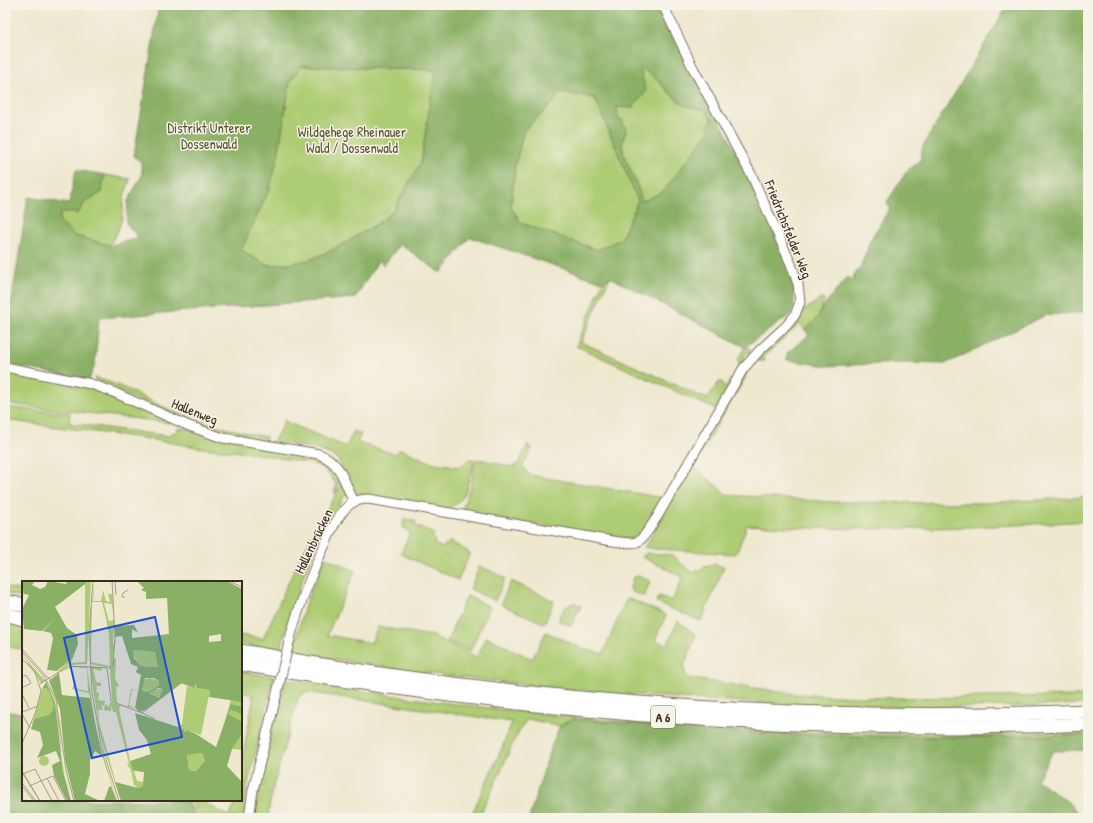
<svg xmlns="http://www.w3.org/2000/svg" width="1093" height="823" font-family="'Patrick Hand',sans-serif">
<rect width="100%" height="100%" fill="#f7f3e8"/>
<filter id="ink" filterUnits="userSpaceOnUse"><feTurbulence type="fractalNoise" baseFrequency=".025" numOctaves="2"/><feDisplacementMap in="SourceGraphic" scale="8" xChannelSelector="R" yChannelSelector="G"/><feConvolveMatrix kernelMatrix="1 2 1 2 8 2 1 2 1" color-interpolation-filters="sRGB"/></filter>
<filter id="wash" filterUnits="userSpaceOnUse"><feTurbulence type="fractalNoise" baseFrequency=".012" numOctaves="4" result="noise"/><feDisplacementMap in="SourceGraphic" scale="16" xChannelSelector="R" yChannelSelector="G"/><feGaussianBlur stdDeviation="0.9" result="paint"/><feColorMatrix in="noise" values="0 0 0 0 0 0 0 0 0 0 0 0 0 0 0 0 0 1.4 0 .05"/><feComposite in="paint" operator="in"/></filter>
<g filter="url(#wash)">
<rect width="100%" height="100%" fill="#eee8cf"/>
<g fill="#aecc73" stroke="#747b48">
<path d="M 302,66 L 435,70 L 421,162 L 393,211 L 377,224 L 347,242 L 326,253 L 309,260 L 288,264 L 266,265 L 241,250 L 269,190 L 277,161 L 290,82 Z"/>
<path d="M 640,67 C 657,76 667,95 685,105 C 691,108 699,109 706,110 L 712,120 L 710,130 L 663,192 L 642,202 L 637,185 L 624,156 L 622,144 L 626,130 L 618,120 L 617,107 L 632,108 L 640,73 Z"/>
<path d="M 561,92 L 595,98 L 638,201 L 621,239 L 597,250 L 521,223 L 511,207 L 515,165 L 524,130 L 553,103 Z"/>
<path d="M 105,175 L 130,179 L 124,197 L 122,219 L 119,228 L 110,245 L 75,236 L 59,222 L 61,211 L 78,213 L 86,201 L 101,193 Z"/>
<path d="M 610,277 L 581,342 L 707,399 L 719,382 L 722,382 L 725,389 L 739,366 L 738,359 L 745,347 L 751,349 L 749,353 L 747,352 L 743,359 L 743,364 L 717,410 L 576,346 L 603,282 Z"/>
<path d="M 820,299 L 824,300 L 819,316 L 805,330 L 800,324 L 763,357 L 765,361 L 758,361 L 758,358 L 802,312 Z"/>
<path d="M 748,368 L 745,378 L 693,466 L 727,495 L 834,502 L 983,503 L 1088,497 L 1088,521 C 973,528 862,532 747,525 L 736,554 L 655,549 L 644,547 L 650,539 L 661,517 Z"/>
<path d="M 5,371 L 94,389 L 122,398 L 171,423 L 71,411 L 70,412 L 5,403 Z"/>
<path d="M 95,378 C 124,385 148,401 175,412 C 205,424 236,431 267,437 L 263,441 L 216,432 L 96,383 Z"/>
<path d="M 5,407 L 70,414 L 69,423 L 168,436 L 171,433 L 175,433 L 177,429 L 184,428 L 318,457 L 328,462 L 340,479 L 336,493 L 334,492 L 336,485 L 332,478 L 323,468 L 311,463 L 250,453 L 202,448 L 149,439 L 5,420 Z"/>
<path d="M 285,420 L 286,422 L 346,447 L 354,431 L 361,434 L 357,443 L 396,454 L 400,449 L 430,462 L 460,467 L 469,459 L 483,460 L 511,467 L 518,464 L 528,444 L 532,448 L 523,466 L 529,475 L 664,498 L 642,533 L 630,539 L 466,514 L 463,507 L 472,482 L 474,462 C 466,484 470,501 444,510 L 358,494 C 345,486 347,470 338,460 C 329,449 288,444 274,441 Z"/>
<path d="M 344,480 L 349,491 L 343,498 L 317,542 L 303,577 L 280,650 L 241,644 L 241,635 L 263,639 L 297,563 Z"/>
<path d="M 404,519 L 415,520 L 416,526 L 434,534 L 432,538 L 435,540 L 434,544 L 444,548 L 445,544 L 447,545 L 450,541 L 470,553 L 458,580 L 401,554 L 410,533 L 403,527 Z"/>
<path d="M 646,553 L 672,555 L 692,573 L 712,564 L 724,567 L 701,621 L 662,605 L 656,601 L 659,596 L 672,601 L 683,577 L 642,557 Z"/>
<path d="M 325,557 L 355,571 L 327,635 L 371,643 L 378,627 L 433,636 L 477,657 L 487,637 L 532,659 L 546,632 L 583,649 L 603,654 L 627,598 L 666,615 L 655,640 L 667,645 L 678,621 L 696,635 L 684,666 L 686,678 L 795,694 L 885,698 L 1088,696 L 1088,704 C 822,715 555,696 292,653 L 305,606 Z"/>
<path d="M 480,566 L 505,578 L 495,601 L 470,589 Z"/>
<path d="M 638,576 L 650,581 L 644,596 L 632,592 L 630,588 L 633,578 Z"/>
<path d="M 511,581 L 554,601 L 545,622 L 543,623 L 502,605 L 501,603 Z"/>
<path d="M 5,587 L 23,591 L 23,598 L 5,593 Z"/>
<path d="M 467,596 L 490,607 L 470,651 L 447,641 Z"/>
<path d="M 574,603 L 581,606 L 571,626 L 559,621 C 559,612 566,606 574,603 Z"/>
<path d="M 5,621 L 23,625 L 23,649 L 5,647 Z"/>
<path d="M 241,671 L 274,677 L 247,787 L 243,818 L 201,818 L 190,800 L 201,800 L 229,817 L 234,807 L 236,800 L 241,800 L 241,766 L 253,701 L 252,694 L 241,692 Z"/>
<path d="M 286,679 C 452,707 620,725 788,731 C 888,735 988,734 1088,731 L 1088,735 C 986,737 885,739 783,734 C 712,732 642,725 572,719 L 560,726 L 528,719 C 518,728 508,755 502,768 C 494,785 487,802 478,818 L 470,818 L 502,748 L 512,722 L 306,692 L 298,698 L 271,795 L 268,818 L 254,818 C 259,771 274,725 286,679 Z"/>
</g>
<g fill="#8ab065" stroke="#626d42" fill-rule="evenodd">
<path d="M 159,5 L 660,5 L 749,177 L 790,265 L 794,291 L 794,305 L 791,314 L 745,347 L 610,277 L 603,282 L 470,237 L 441,273 L 400,244 L 384,265 L 378,261 L 355,298 L 99,318 L 95,364 L 89,380 L 5,364 L 5,332 L 10,311 L 28,197 L 69,204 L 76,170 L 105,175 L 101,193 L 86,201 L 78,213 L 61,212 L 59,222 L 75,236 L 110,246 C 119,241 130,242 138,237 L 126,223 L 128,201 L 142,175 L 141,162 L 134,156 ZM 302,66 L 435,70 L 421,162 L 393,211 L 377,224 L 347,242 L 326,253 L 309,260 L 288,264 L 266,265 L 241,250 L 269,190 L 277,161 L 290,82 ZM 640,68 C 658,74 668,96 685,105 C 691,108 699,109 706,110 L 712,120 L 708,125 L 710,130 L 663,192 L 642,201 L 637,185 L 624,156 L 622,144 L 626,130 L 622,120 L 618,120 L 617,107 L 632,108 L 646,92 ZM 561,92 L 595,98 L 638,201 L 621,239 L 597,250 L 521,223 L 511,207 L 515,165 L 524,130 L 553,103 Z"/>
<path d="M 1008,5 L 1088,5 L 1088,312 L 1046,315 L 945,364 L 902,363 L 827,366 L 787,360 L 787,353 L 809,335 L 805,330 L 819,316 L 823,307 L 847,277 L 853,280 L 854,275 L 860,268 L 871,239 L 890,208 L 887,202 L 907,171 L 920,161 L 923,146 Z"/>
<path d="M 5,712 L 23,713 L 23,800 L 187,800 L 198,818 L 5,818 Z"/>
<path d="M 572,719 C 642,725 712,731 783,734 C 885,739 986,737 1088,735 L 1088,750 L 1053,751 L 1037,780 L 1068,802 L 1082,818 L 529,818 L 552,744 L 560,726 Z"/>
</g>
</g>
<g filter="url(#ink)">
<g fill="none" stroke-linecap="round" stroke-linejoin="round">
<defs>
<g id="minor">
<path d="M 5,367 L 91,384 L 113,392 L 189,426 L 223,438 L 319,454 C 343,464 343,481 354,502"/>
<path d="M 289,642 C 299,604 311,574 328,538 C 333,527 338,515 347,507 C 353,500 361,499 369,499 L 590,537 C 600,539 630,545 637,542 C 645,538 652,524 657,517 L 743,369 L 760,350 L 787,325 L 795,315 L 800,302 L 798,284 L 791,264 L 752,176 L 693,68 L 663,5"/>
<path d="M 249,818 L 253,790 L 278,689"/>
</g>
<g id="highway">
<path d="M 5,601 L 23,605"/>
<path d="M 5,614 L 23,619"/>
<path d="M 241,651 C 518,702 806,723 1088,711"/>
<path d="M 241,664 C 521,712 804,736 1088,724"/>
</g>
</defs>
<use href="#minor" stroke="#7a6c5c" stroke-width="11"/>
<use href="#highway" stroke="#7a6c5c" stroke-width="15"/>
<use href="#minor" stroke="#fff" stroke-width="9"/>
<use href="#highway" stroke="#fff" stroke-width="13"/>
<defs>
<path id="minor-bridge" d="M 278,689 L 289,642"/>
</defs>
<use href="#minor-bridge" stroke="#7a6c5c" stroke-width="11" stroke-linecap="butt"/>
<use href="#minor-bridge" stroke="#fff" stroke-width="9"/>
</g>
</g>
<g text-anchor="middle" dominant-baseline="central" stroke-width="3" stroke-linejoin="round" paint-order="stroke">
<rect fill="#f7f3e8" stroke="#73665b" stroke-width="1" x="651" y="706" width="24" height="22" rx="3"/>
<g font-size="13" font-weight="bold" fill="#3b2a1e">
<text x="663" y="717">A 6</text>
</g>
<g font-size="14" fill="#585233" stroke="#f7f3e8">
<text x="209" y="127">Distrikt Unterer<tspan x="209" dy="16">Dossenwald</tspan></text>
<text x="352" y="131">Wildgehege Rheinauer<tspan x="352" dy="16">Wald / Dossenwald</tspan></text>
</g>
<g font-size="14" fill="#3b2a1e" stroke="#f7f3e8">
<text transform="translate(789 229) rotate(68)">Friedrichsfelder Weg</text>
<text transform="translate(195 411) rotate(22)">Hallenweg</text>
<text transform="translate(313 541) rotate(-64)">Hallenbrücken</text>
</g>
</g>
<g transform="translate(22 581)">
<rect width="220" height="220" fill="#eee8cf"/>
<path d="M 69,0 L 65,83 L 46,84 L 31,96 L 52,74 L 49,82 L 63,81 L 63,3 ZM 73,0 L 71,20 L 79,20 L 81,9 L 84,20 L 88,21 L 86,13 L 90,13 L 91,22 L 92,39 L 90,23 L 82,22 L 87,40 L 92,39 L 91,64 L 94,58 L 89,86 L 91,77 L 94,78 L 93,98 L 97,105 L 94,106 L 95,122 L 90,119 L 88,87 L 68,83 L 68,33 ZM 70,21 L 80,21 L 83,33 L 87,54 L 88,85 L 69,81 ZM 111,69 L 133,71 L 136,86 L 119,85 L 111,74 ZM 0,74 L 19,95 L 24,101 L 27,106 L 32,118 L 35,128 L 37,143 L 41,188 L 48,213 L 44,200 L 41,185 L 33,124 L 30,134 L 12,138 L 20,108 L 27,107 L 23,100 L 19,102 ZM 48,85 L 65,85 L 74,149 L 95,220 L 80,175 L 72,141 L 67,112 L 50,108 L 53,100 L 54,108 L 66,110 L 65,87 L 49,86 L 37,92 ZM 68,85 L 80,86 L 79,90 L 71,88 L 74,101 L 79,102 L 79,105 L 73,105 L 75,106 L 74,111 L 77,112 L 76,119 L 83,120 L 82,125 L 79,124 L 81,129 L 76,129 L 77,141 L 99,220 L 78,155 ZM 128,97 L 137,100 L 137,104 L 131,108 L 141,108 L 137,117 L 120,108 L 121,99 ZM 172,103 L 175,107 L 188,109 L 179,154 L 165,149 L 162,151 L 162,148 L 156,146 L 160,143 L 165,105 L 172,107 ZM 109,108 L 118,110 L 110,109 L 107,124 L 113,127 L 99,124 L 97,128 L 108,180 L 122,191 L 112,190 L 115,200 L 122,201 L 121,205 L 116,207 L 112,204 L 109,189 L 105,184 L 107,182 L 94,131 L 91,131 L 89,124 L 89,130 L 82,129 L 83,123 L 87,126 L 88,121 L 106,126 ZM 220,112 L 220,151 L 208,168 L 203,186 L 220,220 L 177,186 L 174,190 L 167,189 L 165,174 L 180,172 L 183,180 L 196,165 L 209,118 ZM 220,153 L 220,169 L 210,168 ZM17 180a5 5 0 1 1 10 0a5 5 0 1 1-10 0Z" fill="#aecc73" fill-rule="evenodd"/>
<path d="M 0,0 L 13,0 L 10,4 L 18,8 L 23,6 L 26,0 L 44,3 L 45,0 L 67,0 L 33,26 L 45,47 L 55,54 L 56,63 L 51,76 L 35,90 L 25,89 L 31,57 L 29,52 L 21,50 L 34,36 L 20,50 L 2,48 L 0,28 L 7,14 L 2,13 ZM 115,0 L 205,0 L 220,8 L 220,121 L 187,116 L 188,109 L 175,107 L 173,103 L 172,107 L 159,102 L 123,129 L 118,131 L 113,127 L 119,94 L 114,91 L 116,86 L 109,83 L 100,55 L 93,56 L 93,45 L 112,44 L 116,52 L 110,48 L 110,57 L 147,53 L 145,17 L 124,18 L 124,11 L 119,9 L 122,7 ZM 199,53 L 199,60 L 187,61 L 187,55 ZM 111,69 L 133,71 L 136,86 L 119,85 L 112,77 ZM 123,97 L 132,97 L 137,100 L 137,104 L 127,111 L 122,110 L 120,108 ZM 136,107 L 141,108 L 137,117 L 127,112 ZM 37,92 L 40,114 L 68,117 L 80,175 L 73,170 L 68,179 L 68,193 L 63,213 L 78,220 L 53,220 L 43,179 L 38,128 L 27,100 ZM 24,101 L 33,123 L 41,190 L 49,220 L 45,220 L 32,195 L 30,184 L 38,180 L 34,170 L 15,177 L 21,164 L 18,151 L 9,148 L 12,138 L 27,134 L 30,130 L 32,124 L 27,110 L 24,107 L 20,108 ZM 209,123 L 220,126 L 220,133 L 208,129 L 206,133 L 220,141 L 220,153 L 210,168 L 205,185 L 220,201 L 220,220 L 99,220 L 93,201 L 116,207 L 121,205 L 122,191 L 111,189 L 108,180 L 129,173 L 125,159 L 117,149 L 113,132 L 162,148 L 162,151 L 165,149 L 174,153 L 194,166 ZM 180,172 L 183,180 L 174,190 L 167,189 L 165,174 ZM 89,205 L 95,220 L 82,220 L 87,206 Z" fill="#8ab065" fill-rule="evenodd"/>
<path fill="none" stroke="#a69c88" stroke-width="1" d="M 71,0 L 67,52 L 70,111 L 79,163 L 97,220M 93,0 L 94,14M 207,0 L 220,6M 103,16 L 100,16 L 101,12 L 106,9M 0,22 L 2,0M 0,68 L 25,96 L 38,104M 0,71 L 22,95 L 34,119 L 44,189 L 52,220M 0,78 L 13,91 L 19,110 L 13,133 L 0,162M 87,88 L 91,84 L 93,56 L 90,0M 0,96 L 4,94 L 9,102 L 0,107M 18,103 L 47,85 L 85,87 L 89,120 L 120,132 L 166,97 L 220,77M 0,113 L 7,127M 0,131 L 16,125M 120,132 L 133,138M 0,133 L 8,147M 0,190 L 18,220M 0,191 L 18,220M 1,193 L 13,188 L 30,220M 25,197 L 37,220M 0,202 L 14,220M 0,205 L 12,220M 7,205 L 31,195 L 44,220"/>
<path fill="#1d4ed8" fill-opacity="0.15" stroke="#1d4ed8" stroke-width="2" d="M 133,36 L 160,156 L 70,177 L 42,57 Z"/>
<rect width="220" height="220" fill="none" stroke="#3b2a1e" stroke-width="2"/>
</g>
<rect width="1093" height="823" fill="none" stroke="#f7f3e8" stroke-width="20"/>
</svg>
